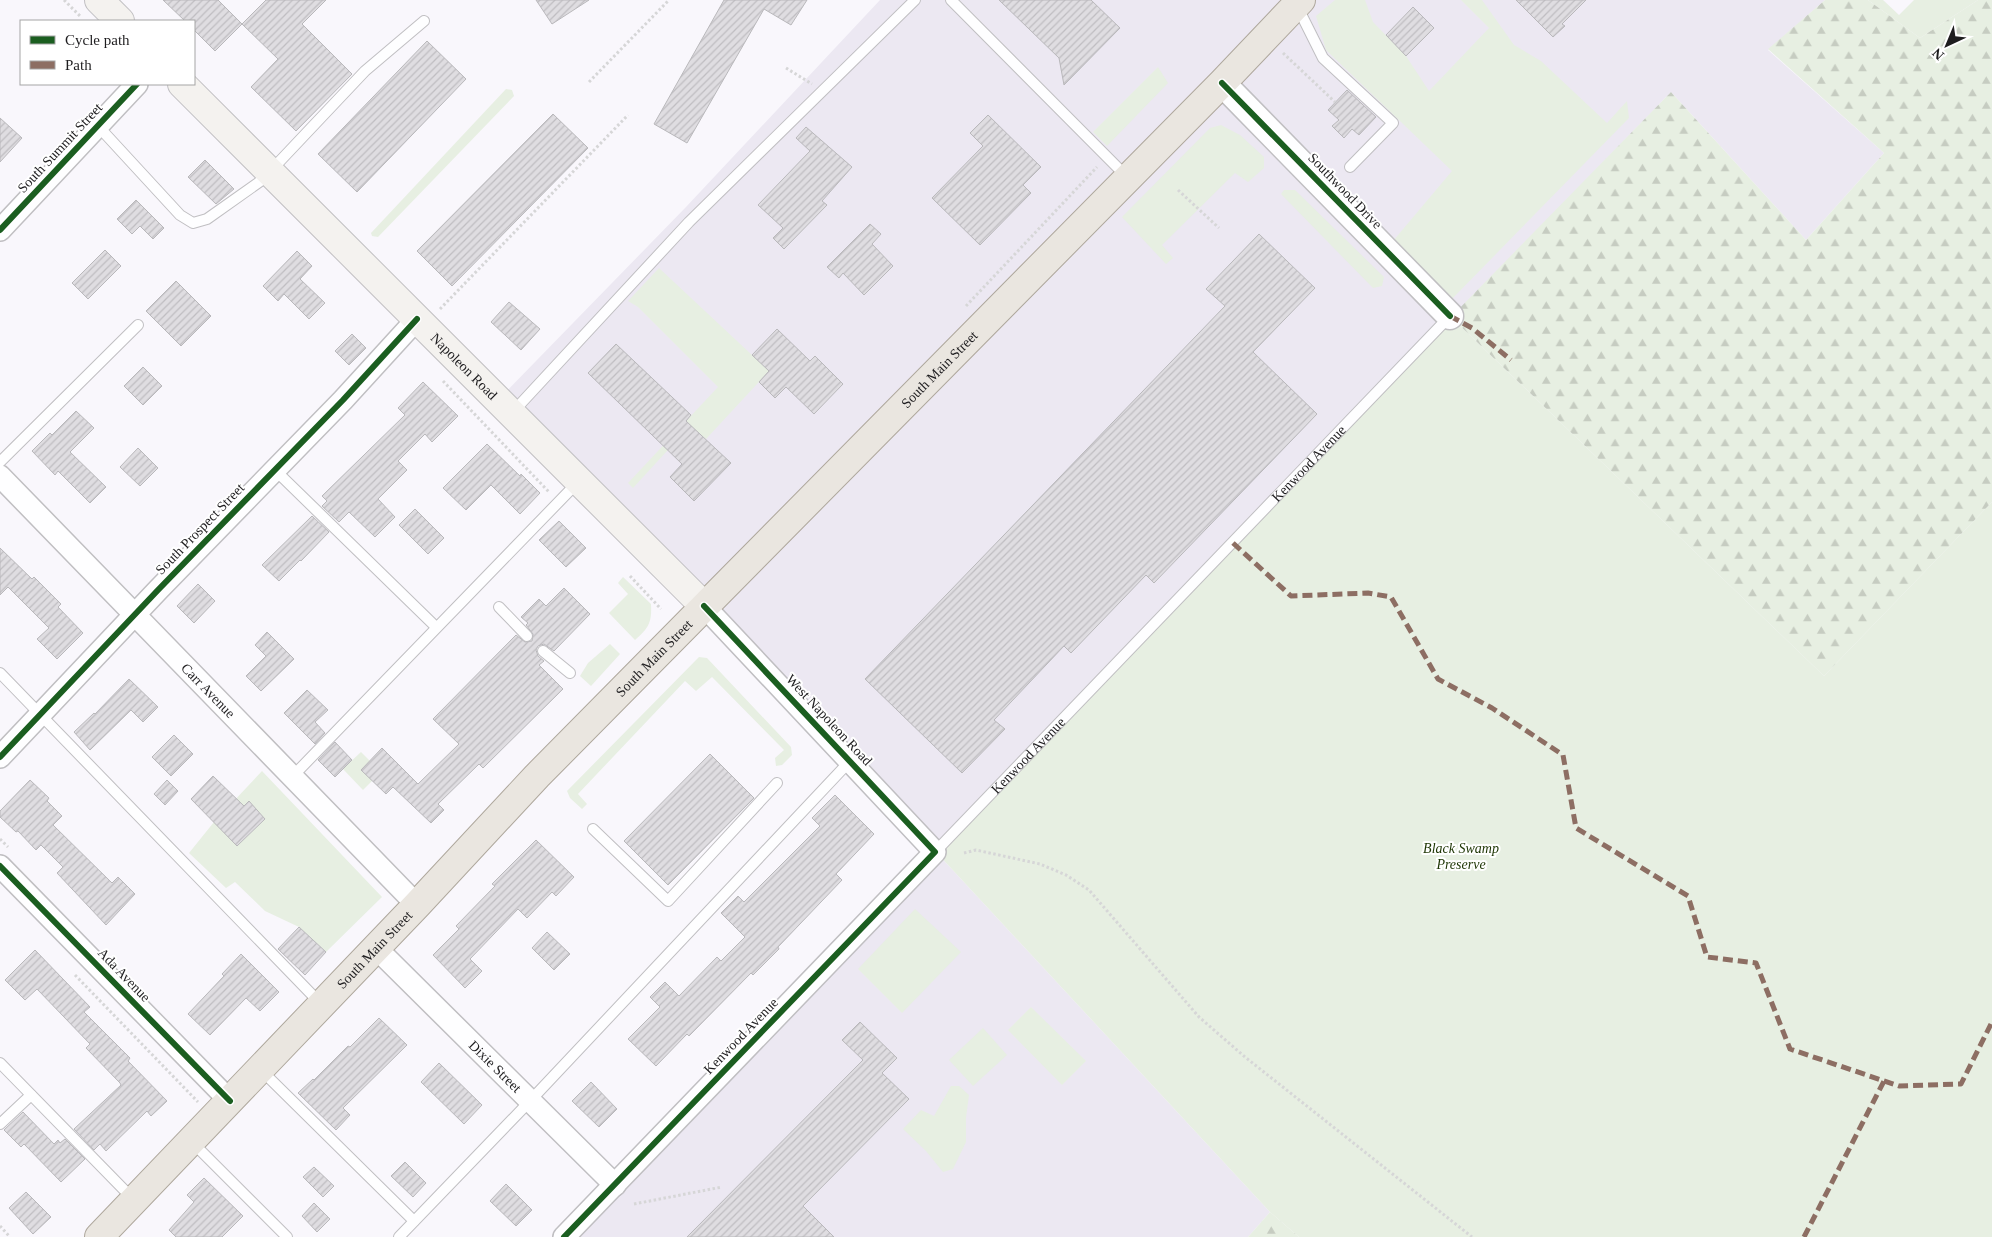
<svg xmlns="http://www.w3.org/2000/svg" width="1992" height="1237" font-family="'Times New Roman',serif">
<defs>
<pattern id="forest-firs" width="22" height="20" patternUnits="userSpaceOnUse" patternTransform="scale(1.25)"><rect width="22" height="20" fill="#e7efe2"/><path d="M5 1l3.5 6h-7zM16 11l3.5 6h-7z" fill="#c6ccc1"/></pattern>
<pattern id="building-hatch" width="6" height="6" patternUnits="userSpaceOnUse" patternTransform="scale(1.25)"><rect width="6" height="6" fill="#dfdde1"/><path d="M-1 1l2-2M0 6l6-6M5 7l2-2" fill="none" stroke="#bfbdc1"/></pattern>
</defs>
<rect width="100%" height="100%" fill="#f9f7fc"/>
<path fill="#ece8f2" d="M 880,0 L 1825,0 L 1768,50 L 1884,153 L 1806,240 L 1671,92 L 936,852 L 1270,1212 L 1248,1237 L 564,1237 L 936,852 L 498,400 L 686,207 Z"/>
<g fill="#e7efe2">
<path d="M 1335,0 L 1365,0 L 1373,22 L 1406,56 L 1429,91 L 1489,28 L 1461,0 L 1482,0 L 1514,45 L 1541,61 L 1607,123 L 1627,101 L 1629,118 L 1451,300 L 1393,241 L 1452,171 L 1326,50 L 1316,16 Z"/>
<path d="M 1868,0 L 1883,0 L 1899,15 L 1914,0 L 1978,0 L 1920,38 Z"/>
<path d="M 1158,67 L 1168,83 L 1107,146 L 1093,132 Z"/>
<path d="M 506,89 L 512,90 L 514,96 L 378,237 L 372,236 L 371,233 Z"/>
<path d="M 1221,125 L 1240,135 L 1264,157 L 1264,168 L 1248,182 L 1235,173 L 1162,245 L 1173,258 L 1166,264 L 1122,217 L 1210,128 Z"/>
<path d="M 1284,190 L 1295,190 L 1384,277 L 1382,286 L 1373,288 L 1281,194 Z"/>
<path d="M 659,268 L 769,371 L 706,439 L 690,426 L 633,488 L 628,483 L 718,387 L 638,307 L 628,301 Z"/>
<path d="M 1451,317 L 1824,676 L 1992,502 L 1992,1237 L 1299,1237 L 1270,1212 L 936,852 Z"/>
<path d="M 623,577 L 651,604 C 652,622 649,628 635,640 L 609,613 L 628,594 L 618,583 Z"/>
<path d="M 610,644 L 620,654 L 591,686 L 580,676 L 588,663 Z"/>
<path d="M 699,657 L 707,658 L 791,747 L 792,755 L 782,765 L 776,766 L 775,758 L 784,750 L 712,677 L 696,691 L 685,681 L 578,794 L 587,804 L 582,809 L 570,798 L 567,791 Z"/>
<path d="M 361,752 L 381,772 L 363,790 L 343,769 Z"/>
<path d="M 262,771 L 382,897 L 326,952 L 299,927 L 265,911 L 235,882 L 226,888 L 189,853 L 214,822 Z"/>
<path d="M 915,909 L 961,952 L 902,1013 L 858,969 Z"/>
<path d="M 1031,1007 L 1086,1061 L 1062,1085 L 1008,1030 Z"/>
<path d="M 983,1028 L 1007,1055 L 973,1086 L 949,1060 Z"/>
<path d="M 951,1086 L 959,1086 L 969,1095 L 966,1118 L 966,1142 L 953,1169 L 943,1172 L 926,1151 L 903,1129 L 921,1110 L 934,1116 Z"/>
</g>
<g fill="url(#forest-firs)">
<path d="M 1825,0 L 1868,0 L 1920,38 L 1978,0 L 1992,0 L 1992,502 L 1824,676 L 1451,317 L 1671,92 L 1806,240 L 1884,153 L 1768,49 Z"/>
<path d="M 1270,1212 L 1299,1237 L 1248,1237 Z"/>
</g>
<g fill="url(#building-hatch)" stroke="#b9b8bb">
<path d="M 163,0 L 218,0 L 242,24 L 215,51 L 194,30 L 194,21 L 185,21 Z"/>
<path d="M 266,0 L 326,0 L 302,24 L 352,74 L 296,131 L 251,87 L 278,59 L 242,24 Z"/>
<path d="M 536,0 L 589,0 L 552,24 Z"/>
<path d="M 724,0 L 807,0 L 791,25 L 764,9 L 687,143 L 654,124 Z"/>
<path d="M 999,0 L 1091,0 L 1120,28 L 1064,85 L 1059,58 Z"/>
<path d="M 1516,0 L 1586,0 L 1562,24 L 1565,26 L 1553,37 Z"/>
<path d="M 1413,7 L 1434,28 L 1406,56 L 1386,35 Z"/>
<path d="M 427,41 L 466,79 L 357,192 L 318,154 Z"/>
<path d="M 1347,90 L 1376,117 L 1359,135 L 1352,129 L 1344,138 L 1332,126 L 1339,120 L 1328,110 Z"/>
<path d="M 553,114 L 588,148 L 452,286 L 417,251 Z"/>
<path d="M 988,115 L 1041,167 L 1023,185 L 1031,193 L 980,245 L 932,198 L 983,146 L 970,133 Z"/>
<path d="M 0,118 L 22,138 L 0,162 Z"/>
<path d="M 806,127 L 852,167 L 822,201 L 827,205 L 784,249 L 773,238 L 783,228 L 758,205 L 810,151 L 796,138 Z"/>
<path d="M 205,160 L 234,189 L 216,204 L 188,177 Z"/>
<path d="M 136,200 L 164,228 L 153,239 L 140,226 L 132,234 L 117,219 Z"/>
<path d="M 870,224 L 881,234 L 872,244 L 893,266 L 864,295 L 843,273 L 839,278 L 827,267 Z"/>
<path d="M 1259,234 L 1315,288 L 1253,352 L 1317,414 L 1154,583 L 1146,575 L 1071,653 L 1064,646 L 994,720 L 1005,729 L 962,773 L 865,679 L 1225,306 L 1206,289 Z"/>
<path d="M 105,250 L 121,266 L 88,299 L 72,283 Z"/>
<path d="M 297,251 L 312,266 L 300,279 L 325,303 L 309,319 L 284,294 L 278,301 L 263,286 Z"/>
<path d="M 176,281 L 211,316 L 181,346 L 146,311 Z"/>
<path d="M 509,302 L 540,329 L 521,350 L 491,322 Z"/>
<path d="M 777,329 L 810,361 L 815,356 L 843,384 L 814,414 L 786,387 L 775,398 L 759,382 L 769,371 L 752,355 Z"/>
<path d="M 352,334 L 366,348 L 349,365 L 335,351 Z"/>
<path d="M 616,344 L 691,415 L 686,421 L 731,463 L 694,501 L 670,477 L 682,464 L 588,373 Z"/>
<path d="M 143,367 L 162,386 L 143,405 L 124,386 Z"/>
<path d="M 423,382 L 458,416 L 432,442 L 425,434 L 398,461 L 407,470 L 378,499 L 395,517 L 375,537 L 349,512 L 339,522 L 322,506 L 327,501 L 322,496 L 405,415 L 398,408 Z"/>
<path d="M 76,411 L 94,428 L 70,452 L 106,487 L 90,503 L 58,471 L 55,475 L 32,451 L 50,433 L 52,435 Z"/>
<path d="M 487,444 L 520,476 L 521,474 L 540,493 L 520,514 L 491,485 L 466,510 L 443,488 Z"/>
<path d="M 138,448 L 158,468 L 140,486 L 120,467 Z"/>
<path d="M 415,509 L 444,538 L 428,554 L 399,525 Z"/>
<path d="M 312,516 L 329,532 L 301,561 L 300,560 L 279,581 L 262,565 Z"/>
<path d="M 559,521 L 586,548 L 566,567 L 539,540 Z"/>
<path d="M 0,548 L 32,579 L 34,577 L 61,604 L 58,607 L 83,633 L 57,659 L 37,639 L 49,628 L 8,587 L 0,595 Z"/>
<path d="M 198,584 L 215,601 L 194,623 L 177,606 Z"/>
<path d="M 564,588 L 590,614 L 554,651 L 544,644 L 538,646 L 536,650 L 538,656 L 544,661 L 539,665 L 563,689 L 483,768 L 479,764 L 438,804 L 444,810 L 431,823 L 393,787 L 386,794 L 361,770 L 382,748 L 418,784 L 459,744 L 433,719 L 516,635 L 525,642 L 532,641 L 533,634 L 526,625 L 528,623 L 521,617 L 539,599 L 546,606 Z"/>
<path d="M 267,632 L 294,659 L 261,691 L 246,676 L 266,656 L 255,645 Z"/>
<path d="M 129,679 L 158,707 L 143,722 L 131,710 L 90,750 L 74,732 L 94,713 L 95,714 Z"/>
<path d="M 307,690 L 328,710 L 315,722 L 325,733 L 315,744 L 284,713 Z"/>
<path d="M 174,735 L 193,754 L 171,776 L 152,757 Z"/>
<path d="M 335,742 L 352,760 L 335,777 L 318,760 Z"/>
<path d="M 710,754 L 754,798 L 668,885 L 624,841 Z"/>
<path d="M 213,776 L 244,806 L 249,801 L 265,819 L 237,846 L 191,799 Z"/>
<path d="M 30,780 L 49,798 L 47,801 L 62,816 L 53,825 L 112,883 L 118,877 L 135,894 L 106,925 L 57,873 L 63,867 L 41,845 L 36,850 L 18,831 L 16,832 L 0,817 L 0,811 Z"/>
<path d="M 167,780 L 178,791 L 165,805 L 154,794 Z"/>
<path d="M 835,795 L 874,834 L 836,874 L 842,880 L 778,947 L 779,949 L 753,975 L 751,973 L 689,1036 L 687,1034 L 656,1066 L 628,1039 L 660,1007 L 650,997 L 665,982 L 679,996 L 717,957 L 721,961 L 745,937 L 721,913 L 738,896 L 744,902 L 820,826 L 812,818 Z"/>
<path d="M 536,840 L 574,877 L 556,896 L 552,892 L 527,918 L 518,909 L 470,959 L 482,971 L 465,988 L 433,955 L 459,929 L 456,926 L 495,886 L 492,884 Z"/>
<path d="M 299,927 L 326,952 L 305,975 L 278,949 Z"/>
<path d="M 547,932 L 570,954 L 554,970 L 532,948 Z"/>
<path d="M 35,950 L 90,1007 L 84,1012 L 130,1058 L 128,1061 L 167,1101 L 151,1116 L 147,1111 L 106,1151 L 100,1144 L 94,1150 L 74,1129 L 121,1085 L 120,1083 L 86,1048 L 90,1044 L 37,989 L 25,1000 L 5,980 Z"/>
<path d="M 241,954 L 279,992 L 260,1011 L 246,998 L 210,1035 L 188,1014 L 224,976 L 222,974 Z"/>
<path d="M 379,1018 L 407,1045 L 343,1108 L 350,1115 L 336,1130 L 298,1093 L 313,1079 L 314,1080 L 348,1046 L 350,1047 Z"/>
<path d="M 860,1022 L 897,1058 L 882,1073 L 909,1099 L 803,1206 L 834,1237 L 687,1237 L 863,1060 L 842,1040 Z"/>
<path d="M 439,1063 L 482,1105 L 464,1124 L 421,1082 Z"/>
<path d="M 591,1082 L 617,1109 L 599,1127 L 572,1101 Z"/>
<path d="M 23,1112 L 54,1144 L 58,1140 L 60,1143 L 65,1139 L 85,1159 L 61,1182 L 24,1144 L 21,1147 L 4,1130 Z"/>
<path d="M 405,1162 L 426,1183 L 413,1197 L 391,1176 Z"/>
<path d="M 314,1167 L 334,1186 L 323,1197 L 303,1177 Z"/>
<path d="M 204,1178 L 243,1216 L 222,1237 L 176,1237 L 169,1230 L 194,1202 L 187,1195 Z"/>
<path d="M 506,1184 L 532,1210 L 516,1226 L 490,1201 Z"/>
<path d="M 26,1192 L 51,1217 L 33,1234 L 9,1208 Z"/>
<path d="M 314,1203 L 330,1219 L 317,1232 L 302,1216 Z"/>
</g>
<g fill="none" stroke-linecap="round" stroke-linejoin="round">
<defs>
<g id="service">
<path d="M 951,0 L 1127,177"/>
<path d="M 1297,6 L 1323,58 L 1393,123 L 1350,167"/>
<path d="M 98,126 L 180,215 L 193,223 L 207,219 L 262,180 L 365,71 L 424,21"/>
<path d="M 512,413 L 689,222 L 915,0"/>
<path d="M 0,462 L 138,325"/>
<path d="M 275,470 L 436,627"/>
<path d="M 499,607 L 527,636"/>
<path d="M 543,651 L 570,673"/>
<path d="M 0,673 L 321,1004"/>
<path d="M 292,777 L 578,482"/>
<path d="M 593,829 L 668,901 L 777,783"/>
<path id="s1" d="M 935,852 L 1450,316"/>
<path d="M 0,1063 L 134,1200"/>
<path d="M 261,1070 L 414,1221"/>
<path d="M 0,1124 L 31,1095"/>
<path d="M 192,1142 L 287,1237"/>
<path d="M 399,1237 L 530,1101 L 850,761"/>
</g>
<g id="minor">
<path d="M 0,230 L 137,84"/>
<path id="s2" d="M 0,476 L 417,905"/>
<path d="M 0,757 L 158,590 L 343,400 L 417,319"/>
<path d="M 0,866 L 230,1101"/>
<path id="s3" d="M 376,948 L 615,1185"/>
<path d="M 564,1237 L 935,852 L 704,606"/>
</g>
<path id="tertiary" d="M 1222,83 L 1450,316"/>
<g id="secondary">
<path d="M 99,0 L 120,21"/>
<path id="s4" d="M 182,84 L 704,606"/>
</g>
<g id="primary">
<path id="s5" d="M 99,1237 L 417,905 L 537,776 L 1222,83 L 1301,0"/>
</g>
</defs>
<use href="#service" stroke="#c0bfc2" stroke-width="12"/>
<use href="#minor" stroke="#c0bfc2" stroke-width="24"/>
<use href="#tertiary" stroke="#c0bfc2" stroke-width="29"/>
<use href="#secondary" stroke="#c0bfc2" stroke-width="30"/>
<use href="#primary" stroke="#aea79c" stroke-width="30"/>
<g stroke="#d6d6d7" stroke-width="3" stroke-dasharray="2.5 2.5" stroke-linecap="butt">
<path d="M 64,0 L 81,17"/>
<path d="M 1283,53 L 1335,102"/>
<path d="M 786,68 L 812,84"/>
<path d="M 589,82 L 669,0"/>
<path d="M 1178,190 L 1219,228"/>
<path d="M 966,306 L 1097,167"/>
<path d="M 440,309 L 628,115"/>
<path d="M 443,381 L 549,492"/>
<path d="M 630,576 L 661,609"/>
<path d="M 0,839 L 8,847"/>
<path d="M 964,853 L 976,850 L 1040,864 L 1066,875 L 1089,890 L 1199,1017 L 1245,1057 L 1472,1237"/>
<path d="M 75,975 L 198,1102"/>
<path d="M 634,1204 L 722,1187"/>
<path d="M 0,1226 L 10,1237"/>
</g>
<use href="#service" stroke="#fefeff" stroke-width="10"/>
<use href="#minor" stroke="#fefeff" stroke-width="21"/>
<use href="#tertiary" stroke="#fefeff" stroke-width="26"/>
<use href="#secondary" stroke="#f4f2ef" stroke-width="28"/>
<use href="#primary" stroke="#eae6e0" stroke-width="28"/>
<g stroke="#8d6e63" stroke-width="5" stroke-dasharray="10 5" stroke-linecap="butt">
<path d="M 1450,316 L 1472,328 L 1511,360"/>
<path d="M 1233,543 L 1291,596 L 1368,593 L 1391,597 L 1438,679 L 1492,708 L 1563,755 L 1576,828 L 1688,896 L 1707,957 L 1756,963 L 1790,1049 L 1899,1086 L 1961,1084 L 1992,1022"/>
<path d="M 1804,1237 L 1884,1081"/>
</g>
<defs>
<g id="cycleway">
<path d="M 1222,83 L 1450,316"/>
<path d="M 0,230 L 137,84"/>
<path d="M 0,757 L 158,590 L 343,400 L 417,319"/>
<path d="M 0,866 L 230,1101"/>
<path d="M 564,1237 L 935,852 L 704,606"/>
</g>
</defs>
<use href="#cycleway" stroke="#fff" stroke-width="9"/>
<use href="#cycleway" stroke="#1b5e20" stroke-width="6"/>
</g>
<g text-anchor="middle" dominant-baseline="central" stroke-width="4" stroke-linejoin="round" paint-order="stroke">
<g font-size="14" fill="#1e1d1f" stroke="#fff">
<text transform="translate(60 148) rotate(-47)">South Summit Street</text>
<text transform="translate(1345 191) rotate(46)">Southwood Drive</text>
<text stroke="none"><textPath href="#s4" startOffset="399">Napoleon Road</textPath></text>
<text stroke="none"><textPath href="#s5" startOffset="1208">South Main Street</textPath></text>
<text stroke="none"><textPath href="#s1" startOffset="539">Kenwood Avenue</textPath></text>
<text transform="translate(200 529) rotate(-46)">South Prospect Street</text>
<text stroke="none"><textPath href="#s5" startOffset="802">South Main Street</textPath></text>
<text stroke="none"><textPath href="#s2" startOffset="299">Carr Avenue</textPath></text>
<text transform="translate(829 720) rotate(47)">West Napoleon Road</text>
<text stroke="none"><textPath href="#s1" startOffset="134">Kenwood Avenue</textPath></text>
<text stroke="none"><textPath href="#s5" startOffset="398">South Main Street</textPath></text>
<text transform="translate(124 975) rotate(46)">Ada Avenue</text>
<text transform="translate(741 1036) rotate(-46)">Kenwood Avenue</text>
<text stroke="none"><textPath href="#s3" startOffset="168">Dixie Street</textPath></text>
</g>
<g font-size="14" font-style="italic" fill="#1c3402" stroke="#fff">
<text x="1461" y="848">Black Swamp<tspan x="1461" dy="16">Preserve</tspan></text>
</g>
</g>
<rect x="20" y="20" width="175" height="65" fill="#ffffff" stroke="#a5a5a5"/>
<rect x="30" y="36" width="25" height="8" fill="#1b5e20" stroke="#a5a5a5"/>
<text x="65" y="45" font-size="15" fill="#1e1d1f">Cycle path</text>
<rect x="30" y="61" width="25" height="8" fill="#8d6e63" stroke="#a5a5a5"/>
<text x="65" y="70" font-size="15" fill="#1e1d1f">Path</text>
<g transform="translate(1947 45) rotate(224)" stroke="#ffffff" stroke-width="4" paint-order="stroke">
<path d="M0-4L9 19L0 12L-9 19Z" fill="#1e1d1f"/>
<text y="-8" font-size="14" font-weight="bold" text-anchor="middle" fill="#1e1d1f">N</text>
</g>
</svg>
